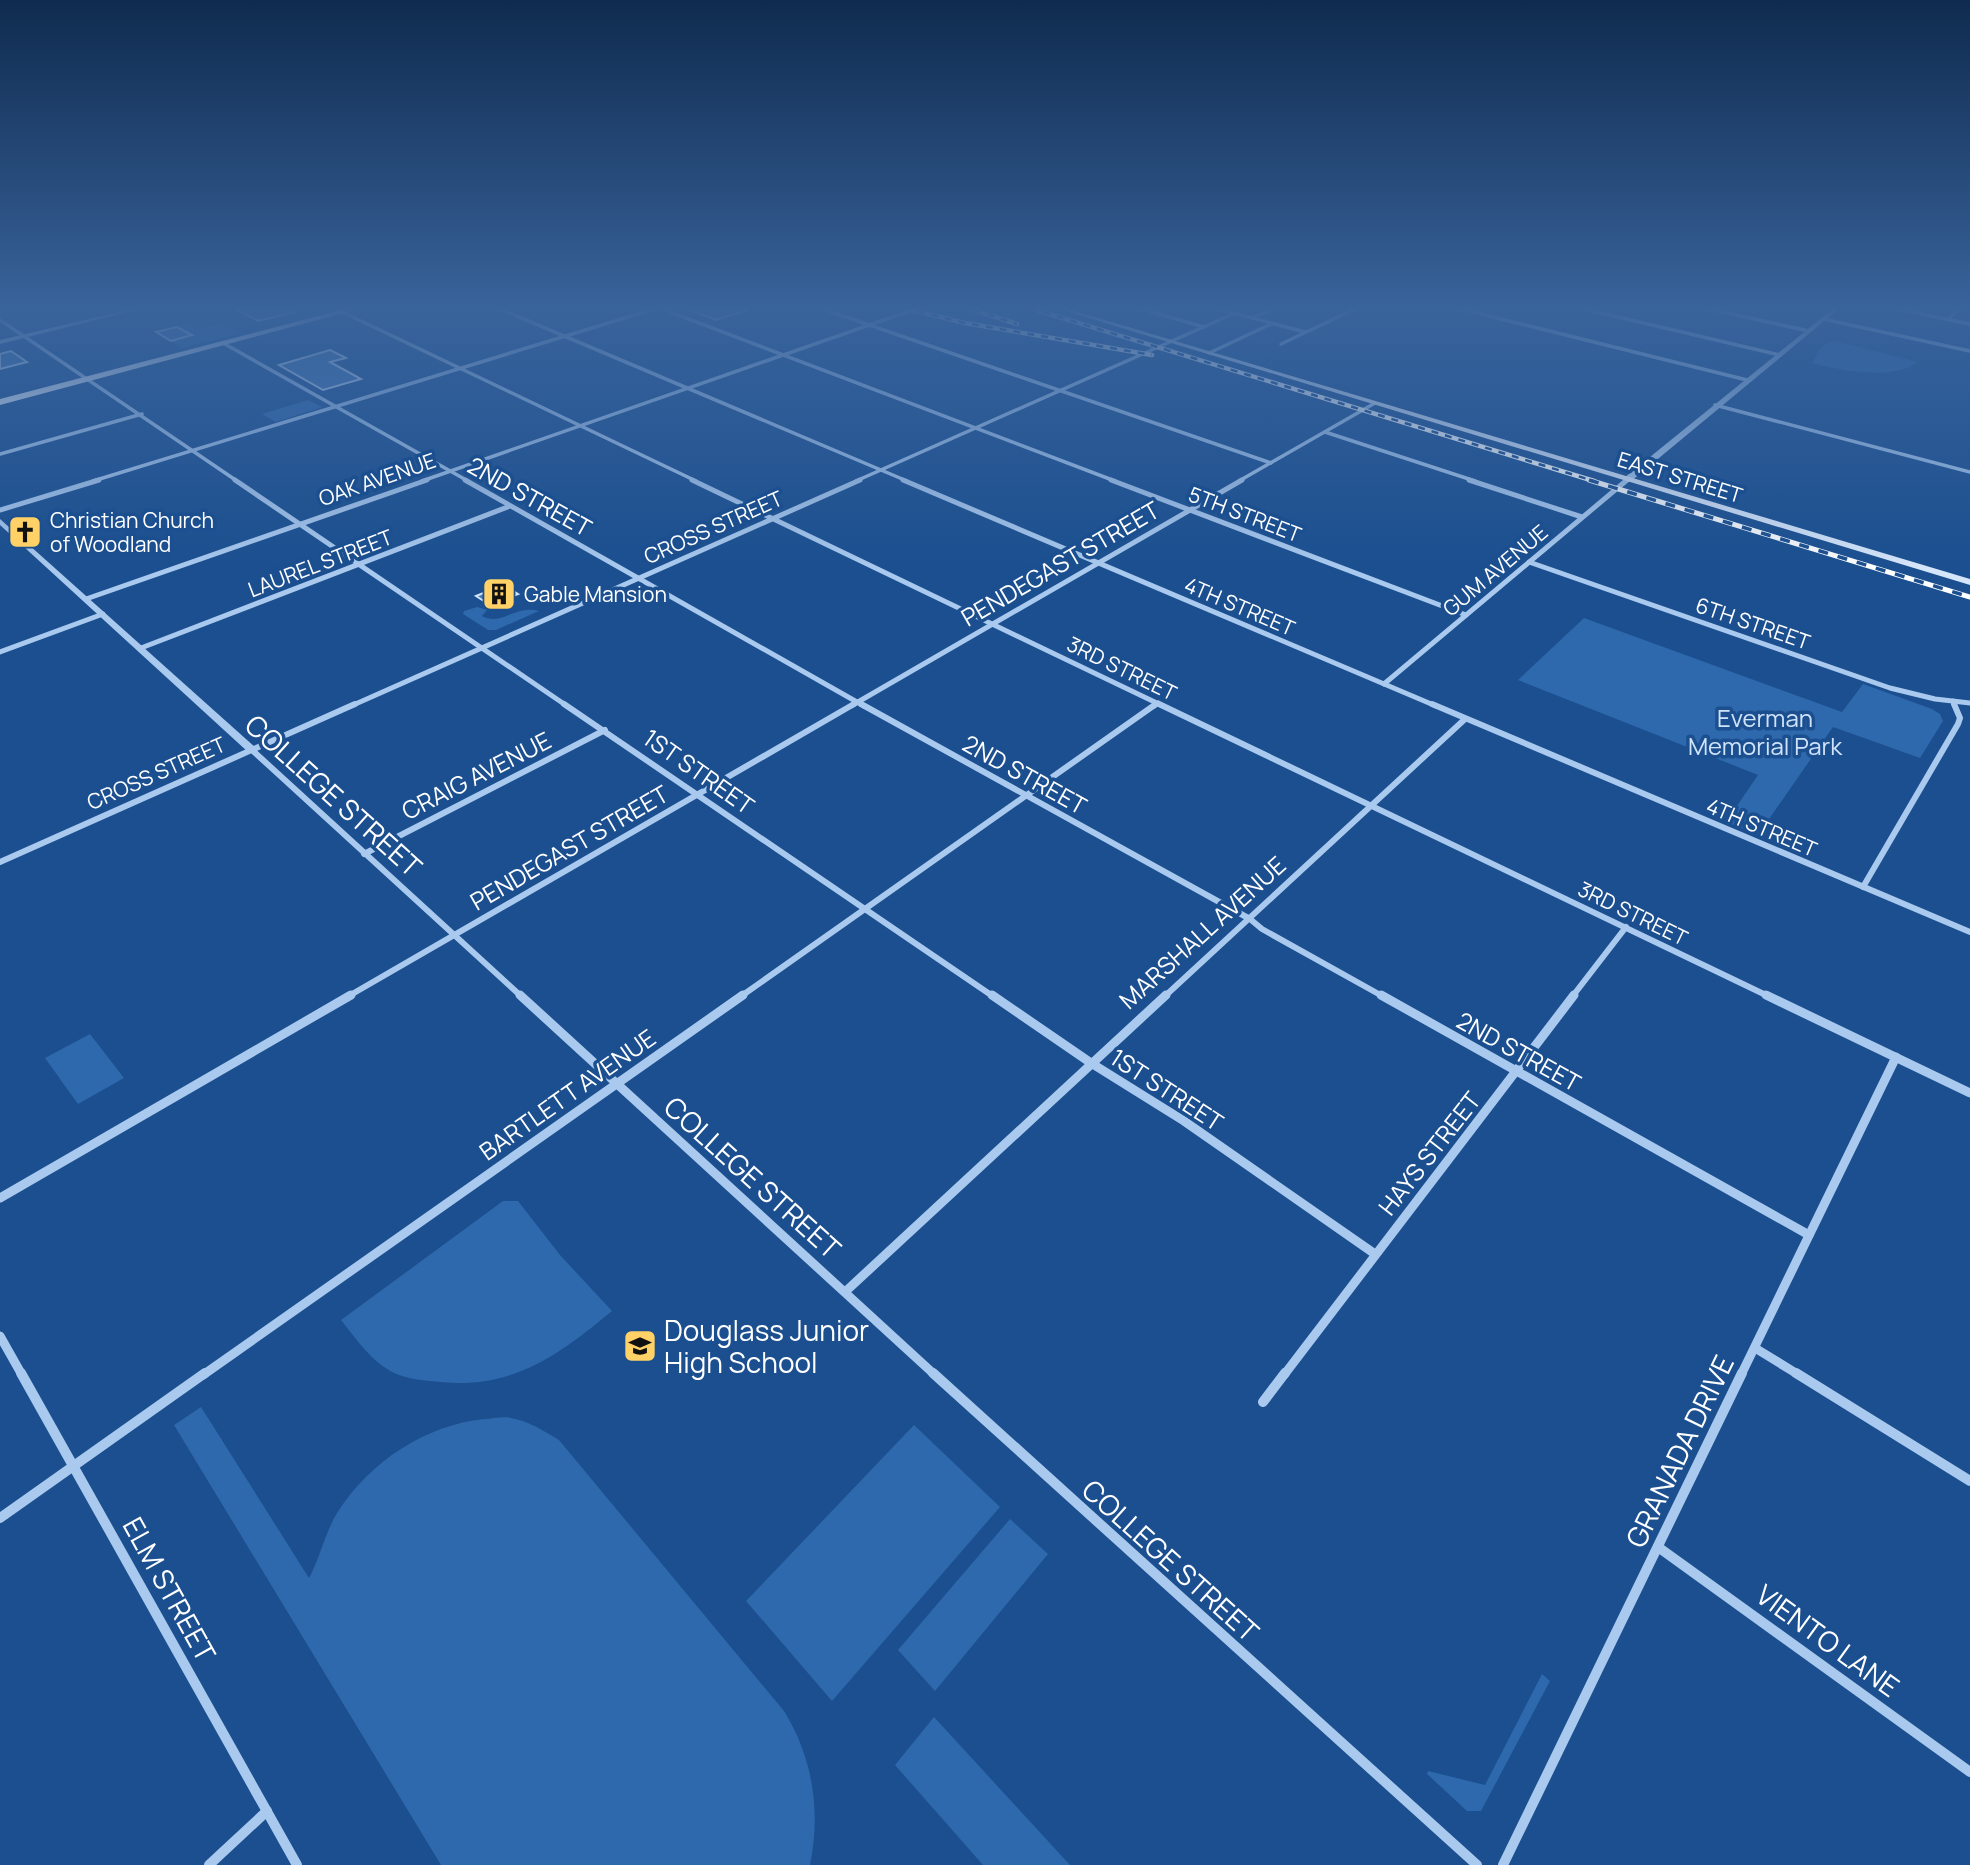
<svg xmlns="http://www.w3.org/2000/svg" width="1970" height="1865" font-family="Manrope,sans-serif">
<rect width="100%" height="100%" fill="#1b4f8f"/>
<g fill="#2e69ad">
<path d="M 186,325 C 200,332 209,325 223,325 C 228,325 235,330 240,333 L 182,348 L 155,332 Z"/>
<path d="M 1836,341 L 1917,362 C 1894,381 1839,370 1812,363 C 1818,352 1822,342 1836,341 Z"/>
<path d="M 308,400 L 322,407 L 276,422 L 262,414 Z"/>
<path d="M 477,607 L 487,610 L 482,616 C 500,627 516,604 539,611 L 496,630 L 488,630 L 463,614 L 464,611 Z"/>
<path d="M 1584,618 L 1842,712 L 1863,684 L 1932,709 L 1940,714 L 1943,721 L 1920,758 L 1833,727 L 1758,835 L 1726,822 L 1758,775 L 1518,680 Z"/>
<path d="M 90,1034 L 124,1078 L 78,1104 L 45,1058 Z"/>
<path d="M 503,1201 L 518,1201 L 560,1255 L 612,1311 C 559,1355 513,1389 441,1382 C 426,1381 407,1379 394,1373 C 372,1362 356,1339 341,1320 Z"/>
<path d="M 201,1407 L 309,1578 C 321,1556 325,1531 339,1510 C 371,1461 426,1425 484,1419 C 493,1419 503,1416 511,1418 C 529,1421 544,1431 559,1440 L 784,1711 C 813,1758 821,1811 810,1865 L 441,1865 L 174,1425 Z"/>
<path d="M 914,1425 L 1000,1507 L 832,1701 L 746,1601 Z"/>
<path d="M 1010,1519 L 1048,1554 L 935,1691 L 898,1650 Z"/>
<path d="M 1542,1674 L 1550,1681 L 1481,1811 L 1467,1811 L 1427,1774 L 1428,1771 L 1485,1785 Z"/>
<path d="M 934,1717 L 1070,1865 L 983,1865 L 895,1765 Z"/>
</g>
<g fill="#4478b7" stroke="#cfe3fa" stroke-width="2">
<path d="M 233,308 L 294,308 L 295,312 L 258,321 Z"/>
<path d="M 686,308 L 747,308 L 747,310 L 716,320 Z"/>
<path d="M 177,327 L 192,335 L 171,341 L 156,332 Z"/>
<path d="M 330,350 L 346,358 L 330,362 L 361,379 L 323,390 L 279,365 Z"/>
<path d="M 11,351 L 27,362 L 0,369 L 0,354 Z"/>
<path d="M 503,585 L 518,594 L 490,605 L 476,596 Z"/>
</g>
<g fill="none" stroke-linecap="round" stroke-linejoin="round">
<g stroke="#a9c9ee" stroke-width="3.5">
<path d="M 334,308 L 696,481"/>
<path d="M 498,308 L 907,481"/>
<path d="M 660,308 L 1115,481"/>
<path d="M 820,308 L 1271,463"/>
<path d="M 1138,308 L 1204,327"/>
<path d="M 1215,308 L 1305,332"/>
<path d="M 1457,308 L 1747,380"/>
<path d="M 1580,308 L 1780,355"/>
<path d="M 1705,308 L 1809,331"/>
<path d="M 1893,308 L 1970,324"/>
<path d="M 1252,318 L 1276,308"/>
<path d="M 1823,319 L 1970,351"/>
<path d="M 1948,319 L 1960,308"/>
<path d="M 0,320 L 237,481"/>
<path d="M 223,343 L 468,481"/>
<path d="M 1281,344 L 1357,308"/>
<path d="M 1209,353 L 1271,324"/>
<path d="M 1715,405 L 1970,472"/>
<path d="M 1325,432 L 1475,481"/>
<path d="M 0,454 L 142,414"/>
<path d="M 93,481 L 657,308"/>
<path d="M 422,481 L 918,308"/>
<path d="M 856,481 L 1235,313"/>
<path d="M 1239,481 L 1375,403"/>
</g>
<g stroke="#a9c9ee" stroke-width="5">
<path d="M 235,480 L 567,706"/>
<path d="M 465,480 L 864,706"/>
<path d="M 692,480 L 1163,706"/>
<path d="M 903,480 L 1436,706"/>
<path d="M 1111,480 L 1466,615"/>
<path d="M 1469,480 L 1582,517"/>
<path d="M 0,510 L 99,480"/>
<path d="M 1529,562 L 1890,688 L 1935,699 L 1970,703"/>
<path d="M 86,599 L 427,480"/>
<path d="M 141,648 L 510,506"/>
<path d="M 0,652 L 103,614"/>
<path d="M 1384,684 L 1627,480"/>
<path d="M 1953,701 L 1955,706"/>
<path d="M 351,706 L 860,480"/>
<path d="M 851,706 L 1242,480"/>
<path d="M 1154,706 L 1158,703"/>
</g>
<g stroke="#a9c9ee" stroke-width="6">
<path d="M 564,704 L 994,997"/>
<path d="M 861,704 L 1250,919 L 1262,929 L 1384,997"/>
<path d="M 1159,704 L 1770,997"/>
<path d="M 1432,704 L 1970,932"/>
<path d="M 252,750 L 522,997"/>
<path d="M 364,854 L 605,730"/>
<path d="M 0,862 L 355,704"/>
<path d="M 1863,887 L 1958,724 L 1960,718 L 1954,704"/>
<path d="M 347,997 L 854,704"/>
<path d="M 740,997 L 1156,704"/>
<path d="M 1164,997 L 1465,719"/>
<path d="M 1572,997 L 1626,927"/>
</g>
<g stroke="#a9c9ee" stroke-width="9">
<path d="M 520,995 L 935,1375"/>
<path d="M 992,995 L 1091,1063 L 1184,1121 L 1375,1254"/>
<path d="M 1381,995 L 1809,1235"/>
<path d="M 1766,995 L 1970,1093"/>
<path d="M 0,1198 L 351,995"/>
<path d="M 845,1292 L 1166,995"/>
<path d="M 0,1336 L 22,1375"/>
<path d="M 1755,1348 L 1799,1375"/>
<path d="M 203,1375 L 743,995"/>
<path d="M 1284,1375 L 1574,995"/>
<path d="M 1741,1375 L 1896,1057"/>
</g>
<g stroke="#a9c9ee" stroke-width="10">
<path d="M 21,1373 L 297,1865"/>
<path d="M 933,1373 L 1477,1865"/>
<path d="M 1796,1373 L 1970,1481"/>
<path d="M 1263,1402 L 1285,1373"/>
<path d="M 0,1518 L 205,1373"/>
<path d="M 1658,1547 L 1970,1772"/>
<path d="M 209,1865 L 267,1811"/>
<path d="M 1503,1865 L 1742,1373"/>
</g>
<g fill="#a9c9ee" fill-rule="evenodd">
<path d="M 135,308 L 144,308 L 0,344 L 0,340 Z"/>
<path d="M 1834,308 L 1840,308 L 1630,482 L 1624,482 L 1624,478 Z"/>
<path d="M 0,519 L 256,748 L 256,752 L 248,752 L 0,525 Z"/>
</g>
<path fill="#d6e6fa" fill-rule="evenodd" d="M 1056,308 L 1065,308 L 1970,579 L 1970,585 Z"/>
<path fill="#f0f6ff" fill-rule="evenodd" d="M 349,308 L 362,308 L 0,405 L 0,399 Z"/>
<defs>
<g id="rail-far1">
<path d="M 904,308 L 965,323 L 1152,355"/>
<path d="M 1030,308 L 1594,481"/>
<path d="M 974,310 L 1017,324"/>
</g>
<path id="rail" d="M 1589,480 L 1970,597"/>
</defs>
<use href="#rail-far1" stroke="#fff" stroke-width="4.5"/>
<use href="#rail" stroke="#fff" stroke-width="5"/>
<use href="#rail-far1" stroke="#1b4f8f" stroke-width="2.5" stroke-dasharray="7" stroke-linecap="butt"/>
<use href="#rail" stroke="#1b4f8f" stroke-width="3.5" stroke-dasharray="10" stroke-linecap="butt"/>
</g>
<linearGradient id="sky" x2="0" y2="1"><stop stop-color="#0f2b4f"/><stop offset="0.54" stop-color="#39639b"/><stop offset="1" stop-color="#39639b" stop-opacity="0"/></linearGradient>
<rect width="1970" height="569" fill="url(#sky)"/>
<defs>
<symbol id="church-square" viewBox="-11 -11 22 22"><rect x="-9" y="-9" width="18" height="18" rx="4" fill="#ffd166" stroke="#1b4f8f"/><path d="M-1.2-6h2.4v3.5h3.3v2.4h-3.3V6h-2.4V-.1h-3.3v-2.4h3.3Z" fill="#111"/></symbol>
<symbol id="building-square" viewBox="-11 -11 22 22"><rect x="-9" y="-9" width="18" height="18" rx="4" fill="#ffd166" stroke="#1b4f8f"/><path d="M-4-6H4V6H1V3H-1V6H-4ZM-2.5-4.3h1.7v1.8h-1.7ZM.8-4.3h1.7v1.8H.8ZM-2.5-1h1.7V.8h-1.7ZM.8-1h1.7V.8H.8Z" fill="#111"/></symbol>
<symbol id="school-square" viewBox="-11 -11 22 22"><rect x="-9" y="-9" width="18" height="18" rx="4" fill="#ffd166" stroke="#1b4f8f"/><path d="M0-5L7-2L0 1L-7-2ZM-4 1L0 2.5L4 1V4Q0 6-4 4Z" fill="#111"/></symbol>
</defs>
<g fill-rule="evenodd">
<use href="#church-square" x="6" y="513" width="38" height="38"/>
<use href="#building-square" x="480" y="575" width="38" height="38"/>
<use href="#school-square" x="621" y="1327" width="38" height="38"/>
</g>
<g text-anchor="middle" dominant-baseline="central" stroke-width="7" stroke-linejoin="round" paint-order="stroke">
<g font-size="21" fill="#fff" stroke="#1b4f8f">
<text transform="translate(1680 477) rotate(17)">EAST STREET</text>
<text transform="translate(377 479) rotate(-19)">OAK AVENUE</text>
<text transform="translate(1245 514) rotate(21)">5TH STREET</text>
<text transform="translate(713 527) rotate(-24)">CROSS STREET</text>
<text transform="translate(320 563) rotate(-21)">LAUREL STREET</text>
<text transform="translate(1495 570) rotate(-40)">GUM AVENUE</text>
<text transform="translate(1240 606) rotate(23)">4TH STREET</text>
<text transform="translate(1753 623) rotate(19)">6TH STREET</text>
<text transform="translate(1122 668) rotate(26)">3RD STREET</text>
<text transform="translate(156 773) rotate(-24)">CROSS STREET</text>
<text transform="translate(1762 827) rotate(23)">4TH STREET</text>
<text transform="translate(1633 913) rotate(26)">3RD STREET</text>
</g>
<g font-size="21" fill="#fff" stroke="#1b4f8f" text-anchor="start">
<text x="50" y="520">Christian Church<tspan x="50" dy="24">of Woodland</tspan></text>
<text x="524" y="594">Gable Mansion</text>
</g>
<g font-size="24" fill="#fff" stroke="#1b4f8f">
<text transform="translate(530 496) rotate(29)">2ND STREET</text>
<text transform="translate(1060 563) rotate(-30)">PENDEGAST STREET</text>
<text transform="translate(699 771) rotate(35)">1ST STREET</text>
<text transform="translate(1025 774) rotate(29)">2ND STREET</text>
<text transform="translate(476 775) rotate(-27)">CRAIG AVENUE</text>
<text transform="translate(569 847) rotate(-30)">PENDEGAST STREET</text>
<text transform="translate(1202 932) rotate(-42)">MARSHALL AVENUE</text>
<text transform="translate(1519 1051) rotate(29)">2ND STREET</text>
<text transform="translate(1167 1089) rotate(33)">1ST STREET</text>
<text transform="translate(567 1094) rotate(-35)">BARTLETT AVENUE</text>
<text transform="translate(1429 1153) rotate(-52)">HAYS STREET</text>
</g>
<g font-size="24" fill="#cfe3fa" stroke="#1b4f8f">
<text x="1765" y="717">Everman<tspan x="1765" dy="28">Memorial Park</tspan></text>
</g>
<g font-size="28" fill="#fff" stroke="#1b4f8f">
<text transform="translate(334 795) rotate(42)">COLLEGE STREET</text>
<text transform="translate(753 1177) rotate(42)">COLLEGE STREET</text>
<text transform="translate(1679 1451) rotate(-64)">GRANADA DRIVE</text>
<text transform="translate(1171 1560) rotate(42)">COLLEGE STREET</text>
<text transform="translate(170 1589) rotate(61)">ELM STREET</text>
<text transform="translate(1828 1640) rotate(36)">VIENTO LANE</text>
</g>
<g font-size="28" fill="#fff" stroke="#1b4f8f" text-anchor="start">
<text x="664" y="1330">Douglass Junior<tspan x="664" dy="32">High School</tspan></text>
</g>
</g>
</svg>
